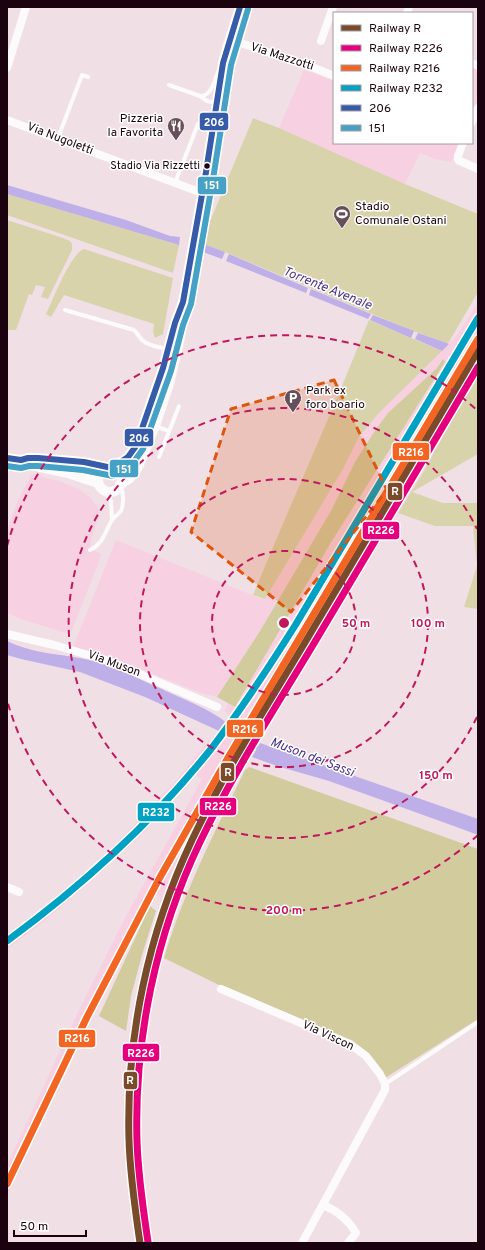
<svg xmlns="http://www.w3.org/2000/svg" width="485" height="1250" font-family="Overpass,sans-serif">
<rect width="100%" height="100%" fill="#f1dfe6"/>
<g fill="#f7d1e1">
<path d="M 472,67 L 478,69 L 478,99 L 472,113 Z"/>
<path d="M 304,70 L 334,81 L 334,143 L 459,143 L 451,162 L 435,159 L 420,153 L 405,184 L 279,128 Z"/>
<path d="M 478,303 L 478,370 L 423,473 L 266,727 L 266,728 L 230,790 L 187,878 L 162,952 L 152,1001 L 143,1064 L 140,1122 L 144,1185 L 152,1243 L 136,1243 L 124,1156 L 126,1057 L 141,971 L 161,903 L 159,894 L 151,901 L 96,1007 L 7,1194 L 7,1165 L 79,1010 L 125,918 L 202,779 L 194,774 L 144,833 L 45,921 L 7,949 L 7,935 L 34,916 L 104,856 L 173,784 L 210,739 L 212,740 L 221,729 L 231,716 L 224,711 L 228,704 L 235,707 L 330,544 L 445,362 L 443,360 L 437,368 L 388,413 L 376,429 L 355,462 L 332,509 L 260,631 L 217,697 L 201,693 L 104,655 L 73,647 L 116,540 L 262,599 L 343,469 L 359,437 L 379,413 L 456,336 Z"/>
<path d="M 32,474 L 59,481 L 79,489 L 92,499 L 100,512 L 91,540 L 90,550 L 95,551 L 101,554 L 98,564 L 71,632 L 66,633 L 21,619 L 7,613 L 7,529 L 20,496 Z"/>
</g>
<g fill="#d9d3ac">
<path d="M 253,118 L 279,128 L 405,184 L 478,214 L 478,292 L 449,342 L 447,343 L 413,331 L 225,252 L 201,243 Z"/>
<path d="M 7,194 L 179,245 L 173,273 L 7,215 Z"/>
<path d="M 7,220 L 63,238 L 70,241 L 72,244 L 72,250 L 48,299 L 41,297 L 45,287 L 36,285 L 32,295 L 29,294 L 16,330 L 7,330 Z"/>
<path d="M 84,249 L 173,278 L 163,334 L 155,338 L 153,332 L 154,324 L 64,295 L 51,317 L 46,314 C 53,300 70,254 84,249 Z"/>
<path d="M 369,320 L 442,351 L 379,413 L 359,437 L 343,469 L 265,599 L 253,595 L 279,533 L 337,398 Z"/>
<path d="M 478,370 L 478,454 L 412,492 L 443,503 L 478,503 L 478,609 L 464,607 L 477,566 L 473,526 L 435,526 L 398,513 L 423,473 Z"/>
</g>
<g fill="#d1cb9d">
<path d="M 443,359 L 445,362 L 330,544 L 235,707 L 217,697 L 260,631 L 332,509 L 355,462 L 376,429 L 388,413 L 437,368 Z"/>
<path d="M 249,767 L 478,849 L 478,1019 L 385,1078 L 367,1054 L 221,986 L 164,958 C 184,891 215,832 245,770 Z"/>
<path d="M 150,906 L 156,911 L 142,955 L 131,996 L 126,1031 L 99,1016 Z"/>
</g>
<g fill="#beafe8">
<path d="M 7,185 L 126,220 L 170,236 L 180,237 L 179,245 L 7,194 Z"/>
<path d="M 201,243 L 225,252 L 222,259 L 200,251 Z"/>
<path d="M 229,254 L 308,288 L 306,293 L 226,261 Z"/>
<path d="M 311,289 L 371,314 L 368,319 L 309,295 Z"/>
<path d="M 373,315 L 414,331 L 411,338 L 370,320 Z"/>
<path d="M 418,333 L 447,343 L 449,344 L 442,351 L 415,339 Z"/>
<path d="M 7,641 C 33,654 63,654 90,660 C 116,667 139,679 164,690 C 185,700 207,708 226,722 L 219,731 L 145,697 L 80,672 L 21,659 L 7,655 Z"/>
<path d="M 260,743 L 478,819 L 478,835 L 462,829 L 329,781 L 277,766 L 252,757 Z"/>
</g>
<g fill="none" stroke-linecap="round" stroke-linejoin="round">
<path stroke="#beafe8" stroke-width="3" d="M 219,726 L 259,749"/>
<g stroke="#fdfafb" stroke-width="4">
<path d="M 169,85 L 200,96 L 207,101 L 216,103"/>
<path d="M 200,96 C 212,96 214,81 218,72"/>
<path d="M 58,138 L 82,75 L 88,77"/>
<path d="M 175,183 L 198,124 C 203,119 207,119 214,120"/>
<path d="M 65,310 L 134,330 C 137,333 139,336 142,340 C 148,346 159,347 167,349"/>
<path d="M 155,426 L 169,431"/>
<path d="M 159,457 L 179,406"/>
<path d="M 106,491 L 111,501 L 112,520"/>
<path d="M 90,550 C 103,544 105,532 112,520 C 114,517 119,514 121,511 C 124,503 124,493 120,486"/>
<path d="M 385,1084 L 478,1022"/>
</g>
<g stroke="#fdfafb" stroke-width="8">
<path d="M 407,13 L 409,7"/>
<path d="M 229,39 L 312,67 L 334,76"/>
<path d="M 321,41 L 333,7"/>
<path d="M 472,63 L 478,66"/>
<path d="M 7,68 L 26,7"/>
<path d="M 7,120 L 202,193"/>
<path d="M 472,122 L 478,108"/>
<path d="M 463,143 L 458,156 L 458,160 L 478,169"/>
<path d="M 7,634 L 54,645 L 109,661 L 217,707"/>
<path d="M 7,887 L 19,892"/>
<path d="M 221,989 L 350,1044 L 366,1056 L 380,1074 L 385,1084 L 385,1090 L 302,1243"/>
<path d="M 323,1205 C 338,1211 348,1219 356,1233 L 348,1243"/>
</g>
<g stroke="#fdfafb" stroke-width="10">
<path d="M 7,458 L 21,460 L 28,458 L 38,458 L 84,462 L 109,468"/>
<path d="M 22,461 L 36,466 L 68,473 L 98,483"/>
<path d="M 112,468 L 128,457 L 136,446 L 163,368 L 175,323 L 183,302 L 206,172 L 223,63 L 228,45 L 240,7"/>
<circle cx="110" cy="480" r="12"/>
<path d="M 120,484 L 129,479 L 138,467 L 155,426 L 169,384 L 179,342 L 183,321 L 183,308"/>
</g>
<defs>
<path id="bus-1" d="M 7,458 L 21,460 L 28,458 L 38,458 L 84,462 L 112,468 L 128,457 L 136,446 L 163,368 L 175,323 L 183,302 L 206,172 L 223,63 L 240,7"/>
<path id="bus-2" d="M 7,466 L 21,468 L 29,466 L 38,466 L 83,470 L 113,476 L 133,463 L 143,449 L 171,371 L 183,325 L 191,304 L 214,173 L 231,65 L 248,9"/>
</defs>
<use href="#bus-1" stroke="#fff" stroke-width="9"/>
<use href="#bus-2" stroke="#fff" stroke-width="9"/>
<use href="#bus-1" stroke="#365ba9" stroke-width="6"/>
<use href="#bus-2" stroke="#46a1c6" stroke-width="6"/>
<defs>
<path id="rail-1" d="M 140,1243 C 135,1209 130,1175 129,1140 C 126,1037 148,933 192,840 C 225,770 268,705 307,639 C 365,543 421,447 478,351"/>
<path id="rail-2" d="M 148,1242 C 143,1208 138,1175 137,1141 C 134,1039 156,934 200,842 C 233,773 274,710 313,645 C 369,552 423,460 478,367"/>
<path id="rail-3" d="M 7,1184 L 87,1017 L 159,879 L 229,756 L 478,339"/>
<path id="rail-4" d="M 7,941 C 83,885 152,823 211,749 C 242,709 269,667 296,624 L 478,318"/>
</defs>
<use href="#rail-1" stroke="#fff" stroke-width="10"/>
<use href="#rail-2" stroke="#fff" stroke-width="10"/>
<use href="#rail-3" stroke="#fff" stroke-width="10"/>
<use href="#rail-4" stroke="#fff" stroke-width="10"/>
<use href="#rail-1" stroke="#7a4b2a" stroke-width="7"/>
<use href="#rail-2" stroke="#e5007d" stroke-width="7"/>
<use href="#rail-3" stroke="#f26522" stroke-width="7"/>
<use href="#rail-4" stroke="#01a1c4" stroke-width="7"/>
</g>
<path fill="#de550c" fill-opacity="0.2" stroke="#de550c" stroke-width="3" stroke-dasharray="8 5" stroke-linejoin="round" d="M 334,380 L 387,490 L 291,612 L 191,532 L 231,409 Z"/>
<g fill="none" stroke="#c2185b" stroke-width="2" stroke-dasharray="7 5">
<circle cx="284" cy="623" r="72"/>
<circle cx="284" cy="623" r="144"/>
<path d="M477 717A215 215 0 1 1 477 529"/>
<path d="M478 835A287 287 0 0 1 7 700M7 546A287 287 0 0 1 478 411"/>
</g>
<defs>
<symbol id="restaurant-pin" viewBox="-11 -11 22 30"><path d="M0 17L-7.5 6A9.5 9.5 0 1 1 7.5 6Z" fill="#664f5a" stroke="#fff"/><path d="M-5-6h1v4h1v-4h1v4h1v-4h1v5L-1.5 .5V6h-2V.5L-5-1ZM5-6V6H3V1.5H1.5Q1.5-4 5-6Z" fill="#fff"/></symbol>
<symbol id="stadium-pin" viewBox="-11 -11 22 30"><path d="M0 17L-7.5 6A9.5 9.5 0 1 1 7.5 6Z" fill="#664f5a" stroke="#fff"/><path d="M0-5a6.5 5 0 1 0 0 10a6.5 5 0 1 0 0-10ZM-3.5-1.8h7v3.6h-7Z" fill="#fff"/></symbol>
<symbol id="parking-pin" viewBox="-11 -11 22 30"><path d="M0 17L-7.5 6A9.5 9.5 0 1 1 7.5 6Z" fill="#664f5a" stroke="#fff"/><path d="M-3.5-5.5H1a3.5 3.5 0 0 1 0 7H-1V5.5H-3.5ZM-1-3.4V-.6H.8a1.4 1.4 0 0 0 0-2.8Z" fill="#fff"/></symbol>
</defs>
<g fill-rule="evenodd">
<use href="#restaurant-pin" x="166" y="116" width="20" height="27"/>
<use href="#stadium-pin" x="332" y="204" width="20" height="27"/>
<use href="#parking-pin" x="283" y="388" width="20" height="27"/>
</g>
<circle fill="#1b020f" stroke="#fff" stroke-width="1.5" cx="207" cy="166" r="3.5"/>
<g text-anchor="middle" dominant-baseline="central" stroke-width="3" stroke-linejoin="round" paint-order="stroke">
<g font-size="11" fill="#1b020f" stroke="#fff" text-anchor="end">
<text x="200" y="166">Stadio Via Rizzetti</text>
</g>
<g font-size="12" fill="#1b020f" stroke="#fff">
<text transform="translate(282 57) rotate(18)">Via Mazzotti</text>
<text transform="translate(60 139) rotate(21)">Via Nugoletti</text>
<text transform="translate(114 664) rotate(20)">Via Muson</text>
<text transform="translate(328 1036) rotate(25)">Via Viscon</text>
</g>
<g font-size="12" fill="#1b020f" stroke="#fff" text-anchor="start">
<text x="163" y="119" text-anchor="end">Pizzeria<tspan x="163" dy="14">la Favorita</tspan></text>
<text x="355" y="207">Stadio<tspan x="355" dy="14">Comunale Ostani</tspan></text>
<text x="306" y="391">Park ex<tspan x="306" dy="14">foro boario</tspan></text>
</g>
<g font-size="13" font-style="italic" fill="#4a308b" stroke="#fff">
<text transform="translate(327 289) rotate(22)">Torrente Avenale</text>
<text transform="translate(312 758) rotate(21)">Muson dei Sassi</text>
</g>
</g>
<circle cx="284" cy="623" r="6" fill="#c2185b" stroke="#fff" stroke-width="2"/>
<g font-size="12" text-anchor="middle" font-weight="bold" fill="#c2185b" stroke="#fff" stroke-width="3" stroke-linejoin="round" paint-order="stroke">
<text x="356" y="627">50 m</text>
<text x="428" y="627">100 m</text>
<text x="436" y="779">150 m</text>
<text x="284" y="914">200 m</text>
</g>
<g stroke="#fff" stroke-width="1.5">
<rect x="199" y="112" width="30" height="19" rx="4" fill="#365ba9"/>
<rect x="197" y="176" width="30" height="19" rx="4" fill="#46a1c6"/>
<rect x="124" y="428" width="30" height="19" rx="4" fill="#365ba9"/>
<rect x="392" y="442" width="38" height="19" rx="4" fill="#f26522"/>
<rect x="109" y="459" width="30" height="19" rx="4" fill="#46a1c6"/>
<rect x="387" y="482" width="16" height="19" rx="4" fill="#7a4b2a"/>
<rect x="362" y="521" width="38" height="19" rx="4" fill="#e5007d"/>
<rect x="226" y="719" width="38" height="19" rx="4" fill="#f26522"/>
<rect x="220" y="762" width="15" height="20" rx="4" fill="#7a4b2a"/>
<rect x="199" y="797" width="38" height="19" rx="4" fill="#e5007d"/>
<rect x="137" y="802" width="38" height="20" rx="4" fill="#01a1c4"/>
<rect x="58" y="1029" width="38" height="19" rx="4" fill="#f26522"/>
<rect x="122" y="1043" width="38" height="19" rx="4" fill="#e5007d"/>
<rect x="123" y="1071" width="15" height="19" rx="4" fill="#7a4b2a"/>
</g>
<g font-size="11" text-anchor="middle" font-weight="bold" fill="#fff">
<text x="214" y="126">206</text>
<text x="212" y="189">151</text>
<text x="139" y="442">206</text>
<text x="411" y="456">R216</text>
<text x="124" y="473">151</text>
<text x="395" y="495">R</text>
<text x="381" y="534">R226</text>
<text x="245" y="733">R216</text>
<text x="228" y="776">R</text>
<text x="218" y="810">R226</text>
<text x="156" y="816">R232</text>
<text x="77" y="1042">R216</text>
<text x="141" y="1057">R226</text>
<text x="130" y="1084">R</text>
</g>
<rect width="485" height="1250" fill="none" stroke="#1b020f" stroke-width="16"/>
<rect x="333" y="12" width="140" height="132" fill="#ffffff" stroke="#a49a9f"/>
<rect x="341" y="25" width="20" height="6" fill="#7a4b2a" stroke="#a49a9f"/>
<text x="369" y="32" font-size="12" fill="#1b020f">Railway R</text>
<rect x="341" y="45" width="20" height="6" fill="#e5007d" stroke="#a49a9f"/>
<text x="369" y="52" font-size="12" fill="#1b020f">Railway R226</text>
<rect x="341" y="65" width="20" height="6" fill="#f26522" stroke="#a49a9f"/>
<text x="369" y="72" font-size="12" fill="#1b020f">Railway R216</text>
<rect x="341" y="85" width="20" height="6" fill="#01a1c4" stroke="#a49a9f"/>
<text x="369" y="92" font-size="12" fill="#1b020f">Railway R232</text>
<rect x="341" y="105" width="20" height="6" fill="#365ba9" stroke="#a49a9f"/>
<text x="369" y="112" font-size="12" fill="#1b020f">206</text>
<rect x="341" y="125" width="20" height="6" fill="#46a1c6" stroke="#a49a9f"/>
<text x="369" y="132" font-size="12" fill="#1b020f">151</text>
<path d="M14 1230v6h72v-6" fill="none" stroke="#1b020f" stroke-width="2"/>
<text x="20" y="1230" font-size="12" fill="#1b020f" stroke="#ffffff" stroke-width="3" paint-order="stroke">50 m</text>
</svg>
